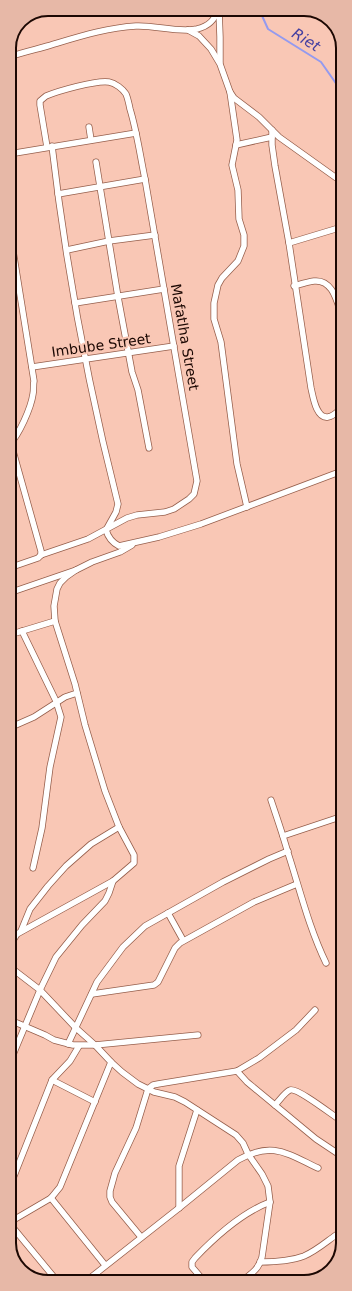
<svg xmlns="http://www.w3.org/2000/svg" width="352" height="1291" font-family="'DejaVu Sans',sans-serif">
<rect width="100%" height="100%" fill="#f9c7b5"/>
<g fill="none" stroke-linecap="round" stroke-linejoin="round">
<path stroke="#949aef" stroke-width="2" d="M 259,9 L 268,29 L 321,62 L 342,92"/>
<defs>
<g id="street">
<path d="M 219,11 L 220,37 L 220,62"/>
<path d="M 188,30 L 199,36 L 211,49 L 220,64 L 230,92 L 234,98 L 259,117 L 279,137 L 342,182"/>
<path d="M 9,57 C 20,53 33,50 44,47 C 75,38 104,28 136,26 C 156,25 177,33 197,29 C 209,26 215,20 218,9"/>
<path d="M 230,92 L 237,140 L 232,165 L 238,190 L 239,219 L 244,235 L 244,246 L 238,261 L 222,278 L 218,285 L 214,303 L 214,319 L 221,342 L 237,464 L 247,507"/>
<path d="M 89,127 L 91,140"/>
<path d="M 272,130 L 272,145 L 275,166 L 289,243 L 311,388 C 313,396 316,419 328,417 C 334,416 338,411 342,408"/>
<path d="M 236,145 L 272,137"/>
<path d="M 52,146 C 66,267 88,386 118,504 L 116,512 L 106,530 C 108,537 111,542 119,546 L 159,537 L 201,524 L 342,471"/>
<path d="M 9,154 L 136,133"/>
<path d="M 96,162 L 118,297 L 132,372 L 138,390 L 149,448"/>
<path d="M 58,194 L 145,179"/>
<path d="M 9,226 L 34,381 C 33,385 34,390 33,394 C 31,408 19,435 9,445"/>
<path d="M 289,243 L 342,227"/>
<path d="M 67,250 L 109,241 L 155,235"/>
<path d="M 9,281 L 17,279"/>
<path d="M 294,286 C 301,284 307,282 314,281 C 333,279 337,302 342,316"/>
<path d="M 75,303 L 164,289"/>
<path d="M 32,367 L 174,346"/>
<path d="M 11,444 L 41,551 L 41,555"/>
<path d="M 9,568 L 38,558 L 41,555 L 88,539 L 127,518 L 137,515 L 165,512 L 174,509 L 189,499 L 194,494 L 197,481 L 145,179 C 140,155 137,132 130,109 C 129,104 128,99 126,94 C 123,89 115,83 109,82 C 96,80 58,91 46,96 L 40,101 L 40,105 L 47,147"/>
<path d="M 9,593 L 76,570 L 92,562 L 120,552 L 132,545"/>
<path d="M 22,631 L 56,701 L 61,717 L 50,767 L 42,828 L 33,868"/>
<path d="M 9,635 L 55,621"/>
<path d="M 9,711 L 15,725"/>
<path d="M 9,728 L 34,717 L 65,697 L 77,693"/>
<path d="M 9,747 L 11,727"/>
<path d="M 271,800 C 277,818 283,835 288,853 C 300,890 309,928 326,963"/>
<path d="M 283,836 L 343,816"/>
<path d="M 168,913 L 183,940"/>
<path d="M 21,931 L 30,909 L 48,886 L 66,866 L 91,844 L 119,827"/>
<path d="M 10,945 L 17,934 L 113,881 L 134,863 L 134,855 L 119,827 L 105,791 L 85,725 L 75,684 L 55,621 L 54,606 L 57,589 L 60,583 L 66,577 L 76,570"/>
<path d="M 10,967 L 40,990 L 76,1028 L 95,1045 L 111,1062 L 60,1187 L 51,1198 L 10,1222"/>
<path d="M 92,994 L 154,985 L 158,982 L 175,948 L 180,943 L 254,902 L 297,884"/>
<path d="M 10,1020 L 45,1035 L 54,1040 L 73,1045 L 95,1045 L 198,1035"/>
<path d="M 68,1044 L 97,982 L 123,947 L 145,926 L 223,882 L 269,859 L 288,851"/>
<path d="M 10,1062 L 40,990 L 56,957 L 82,925 L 105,901 L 109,893 L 113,881"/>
<path d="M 111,1062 L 122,1072 L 138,1084 L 154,1092 L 175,1097 L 185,1102 L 236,1135 L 243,1143 L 248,1154 L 262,1174 L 268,1186 L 270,1202 L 262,1257 C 259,1269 251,1274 242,1281"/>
<path d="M 237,1071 L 247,1082 L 316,1139 L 343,1157"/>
<path d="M 52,1080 L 95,1102"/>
<path d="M 275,1105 C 279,1101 285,1092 290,1090 C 297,1087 335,1117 343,1122"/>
<path d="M 10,1186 L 52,1080 L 70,1061 L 79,1046"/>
<path d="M 51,1198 L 105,1265"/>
<path d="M 179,1208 L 179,1166 L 197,1110"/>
<path d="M 10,1224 L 58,1282"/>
<path d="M 141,1237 L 112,1202 L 110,1197 L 110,1191 L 115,1173 L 136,1128 L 148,1089 L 153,1085 L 158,1084 L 237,1071 L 259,1058 L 296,1030 L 315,1010"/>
<path d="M 260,1262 C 274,1262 291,1261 304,1256 C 316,1251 326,1242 336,1235"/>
<path d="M 204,1281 L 192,1267 L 192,1262 L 195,1258 C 216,1236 241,1213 270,1202"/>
<path d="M 85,1282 L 179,1208 L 238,1160 C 272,1141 286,1153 318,1168"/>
</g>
</defs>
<use href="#street" stroke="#965f4c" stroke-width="7"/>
<use href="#street" stroke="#fff" stroke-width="5.5"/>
</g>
<g text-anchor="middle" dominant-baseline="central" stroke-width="4" stroke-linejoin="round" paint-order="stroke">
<g font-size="14" fill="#1c0803" stroke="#f9c7b5">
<text transform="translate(185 337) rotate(80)">Mafatlha Street</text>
<text transform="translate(101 345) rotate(-8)">Imbube Street</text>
</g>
<g font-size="15" font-style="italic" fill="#443fa1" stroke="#f9c7b5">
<text transform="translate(306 40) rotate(32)">Riet</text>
</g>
</g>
<path d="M0 0H352V1291H0ZM48 16H304A32 32 0 0 1 336 48V1243A32 32 0 0 1 304 1275H48A32 32 0 0 1 16 1243V48A32 32 0 0 1 48 16Z" fill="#e7b8a7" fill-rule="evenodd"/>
<path fill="none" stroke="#1c0803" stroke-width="2" d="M48 16H304A32 32 0 0 1 336 48V1243A32 32 0 0 1 304 1275H48A32 32 0 0 1 16 1243V48A32 32 0 0 1 48 16Z"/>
</svg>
